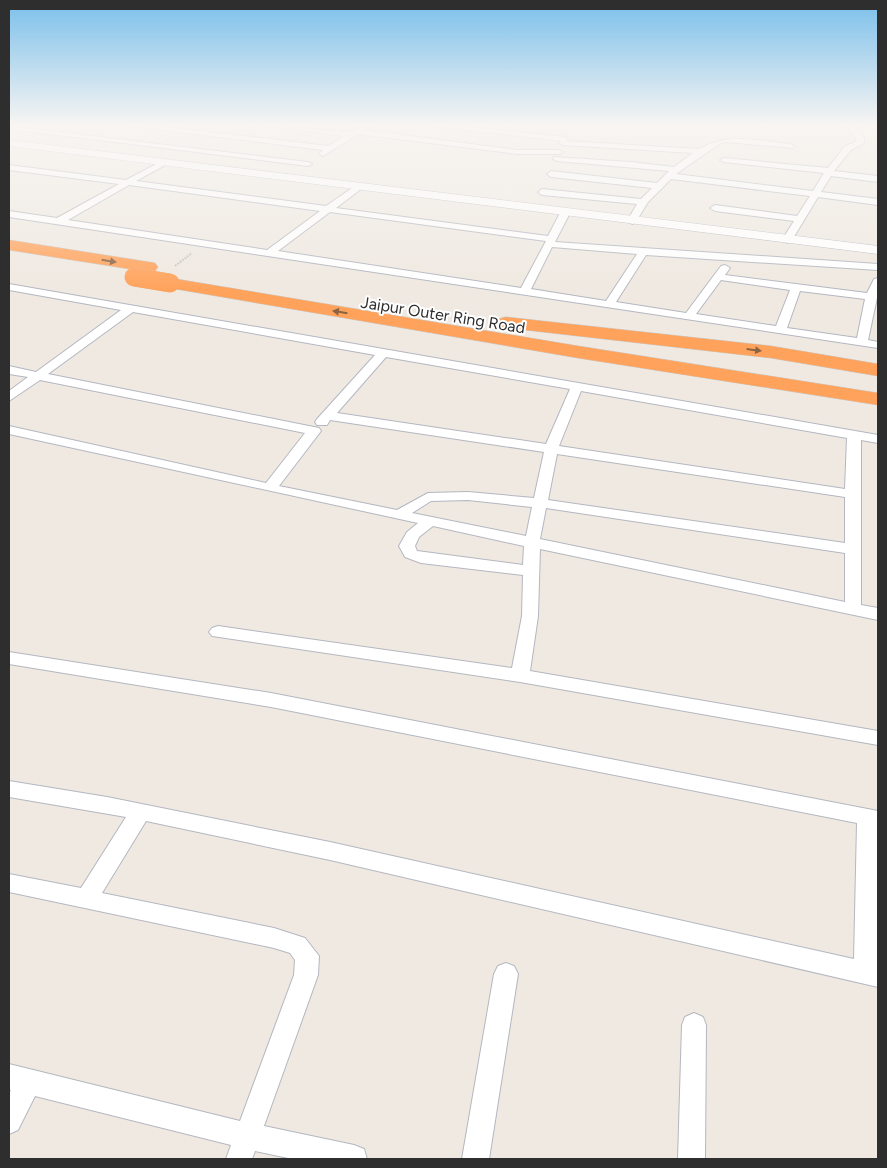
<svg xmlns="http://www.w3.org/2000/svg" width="887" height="1168" font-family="Figtree,sans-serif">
<rect width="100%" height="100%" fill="#efe9e1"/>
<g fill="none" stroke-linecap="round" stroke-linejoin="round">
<defs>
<g id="minor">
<path d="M 9,126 L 308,162 L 312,164 L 308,166 L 9,129 Z"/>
<path d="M 131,126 L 156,126 L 329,146 L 344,136 L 269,126 C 296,126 321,131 347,132 C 354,132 360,126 369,126 L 363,130 L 518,150 L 559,150 L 563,152 L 559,154 L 518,154 L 358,134 L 323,156 L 319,154 L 323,150 Z"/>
<path d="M 432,126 L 460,126 L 564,137 L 568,139 L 566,141 L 699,149 C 728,132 758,141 790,144 L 794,146 L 793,148 L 726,142 L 719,144 L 676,174 L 813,191 L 824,173 L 724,162 L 720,160 L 724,158 L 828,168 L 845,146 L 856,142 L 856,138 L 847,126 L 855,126 L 864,138 L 864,143 L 851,150 L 834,171 L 878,176 L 878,182 L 831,176 L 821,192 L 878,199 L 878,205 L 818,197 L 792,240 L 787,243 L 782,240 L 794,221 L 715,211 L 710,208 L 715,205 L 797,216 L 810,196 L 671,179 L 648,202 L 635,223 L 632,224 L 627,221 L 637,204 L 542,195 L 538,192 L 542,189 L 641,199 L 652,188 L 551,177 L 547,174 L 551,171 L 657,183 L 669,171 L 557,161 L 553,159 L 554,157 L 631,162 L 674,167 L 693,153 L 563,145 L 559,143 L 561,141 Z"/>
<path d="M 164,160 L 167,160 L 167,164 L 136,181 L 326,206 L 358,184 L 361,185 L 361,189 L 336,208 L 548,236 L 560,213 L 565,210 L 570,213 L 555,242 L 878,264 L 878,270 L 646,255 L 616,302 L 686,313 L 721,266 L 725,265 L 730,268 L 725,275 L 867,293 L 874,279 L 878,278 L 878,293 L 868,340 L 878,342 L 878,348 L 9,217 L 9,211 L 57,218 L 119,184 L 9,170 L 9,165 L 126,180 ZM 129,185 L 320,211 L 267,250 L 68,220 ZM 330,212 L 546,241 L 521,288 L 278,251 ZM 552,247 L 637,254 L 606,301 L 531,289 ZM 721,280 L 790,290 L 776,326 L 696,314 ZM 800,291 L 865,299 L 857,338 L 787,328 Z"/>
<path d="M 9,284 L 878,435 L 878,443 L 861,440 L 861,605 L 878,608 L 878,620 L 540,549 L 538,616 L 530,671 L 878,731 L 878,745 L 520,682 L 212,636 L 209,632 L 212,628 L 218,626 L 512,668 L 522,616 L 523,575 L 421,563 L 405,557 L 399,546 L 407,532 L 418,523 L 9,434 L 9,426 L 266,483 L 305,433 L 40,380 L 9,401 L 9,391 L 28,377 L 9,374 L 9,366 L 36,372 L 121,310 L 9,290 ZM 133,312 L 375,355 L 317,419 L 315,422 L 317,425 L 327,425 L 330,420 L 544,452 L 534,498 L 468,492 L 428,493 L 397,510 L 279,486 L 321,431 L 319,428 L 48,374 ZM 386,357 L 570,389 L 546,444 L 337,413 ZM 581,391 L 847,438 L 845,489 L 559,446 ZM 557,454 L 845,497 L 845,543 L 548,500 ZM 468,500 L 532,507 L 526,536 L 412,513 L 431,501 ZM 546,508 L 845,553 L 845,602 L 540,539 ZM 433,526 L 524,546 L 523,565 L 417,551 L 415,546 L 419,537 Z"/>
<path d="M 9,652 L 271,693 L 878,811 L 878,987 L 330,860 L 146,821 L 102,893 L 274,928 L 305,938 L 319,956 L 318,975 L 264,1126 L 354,1145 L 364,1149 L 367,1159 L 293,1159 L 255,1151 L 252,1159 L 226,1159 L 231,1145 L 35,1096 L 18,1130 L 9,1134 L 9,1094 L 11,1090 L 9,1090 L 9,1064 L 240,1121 L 294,975 L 295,960 L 290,953 L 274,948 L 9,892 L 9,874 L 81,888 L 126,817 L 9,797 L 9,781 L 107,797 L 330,842 L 854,959 L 857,823 L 271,707 L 9,664 Z"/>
<path d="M 506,963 L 514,966 L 518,974 L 489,1159 L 462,1159 L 494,974 L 498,966 Z"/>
<path d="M 694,1013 L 703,1017 L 706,1025 L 705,1159 L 678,1159 L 682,1025 L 685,1017 Z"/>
</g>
<path id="tertiary" d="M 9,140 L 878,246 L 878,254 L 9,146 Z"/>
<g id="motorway">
<path d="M 9,240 L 149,262 L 155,263 L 158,267 L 155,271 L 149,272 L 9,250 Z"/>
<path d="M 170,278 L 578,346 L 878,393 L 878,405 L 578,358 L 164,287 L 161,283 L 164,279 Z"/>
<path d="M 506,317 L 771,346 L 878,364 L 878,376 L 771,358 L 499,327 L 496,323 L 499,319 Z"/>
</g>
</defs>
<use href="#minor" stroke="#b4b7c1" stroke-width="2"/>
<use href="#tertiary" stroke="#b4b7c1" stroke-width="1"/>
<use href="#motorway" stroke="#c9c9c9" stroke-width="1"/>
<path stroke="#c9c9c9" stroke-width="2" stroke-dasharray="2 1" stroke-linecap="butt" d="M 175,266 L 192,253"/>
<use href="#minor" fill="#fff" fill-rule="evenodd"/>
<use href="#tertiary" fill="#fff" fill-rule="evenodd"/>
<use href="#motorway" fill="#ffa35c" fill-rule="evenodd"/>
<defs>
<path id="motorway-bridge" d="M 134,277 L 170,283"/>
</defs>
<use href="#motorway-bridge" stroke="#c9c9c9" stroke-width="19" stroke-linecap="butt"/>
<use href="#motorway-bridge" stroke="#ffa35c" stroke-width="19"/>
</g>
<defs><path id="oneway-solid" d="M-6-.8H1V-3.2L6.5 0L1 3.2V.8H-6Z" transform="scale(1.25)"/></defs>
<g fill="#8c6343">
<use href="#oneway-solid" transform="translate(109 261) rotate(9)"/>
<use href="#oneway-solid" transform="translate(340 312) rotate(-171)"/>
<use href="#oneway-solid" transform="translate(754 350) rotate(7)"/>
</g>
<linearGradient id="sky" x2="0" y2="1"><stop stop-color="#7abfeb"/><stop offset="0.43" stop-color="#f8f5f2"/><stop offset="1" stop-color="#f8f5f2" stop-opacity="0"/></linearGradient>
<rect width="887" height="290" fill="url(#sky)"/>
<g text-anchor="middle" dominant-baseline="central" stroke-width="4" stroke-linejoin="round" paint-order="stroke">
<g font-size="16" fill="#2e2e2e" stroke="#fff">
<text transform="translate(443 315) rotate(9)">Jaipur Outer Ring Road</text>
</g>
</g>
<rect width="887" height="1168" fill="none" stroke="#2e2e2e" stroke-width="20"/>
</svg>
